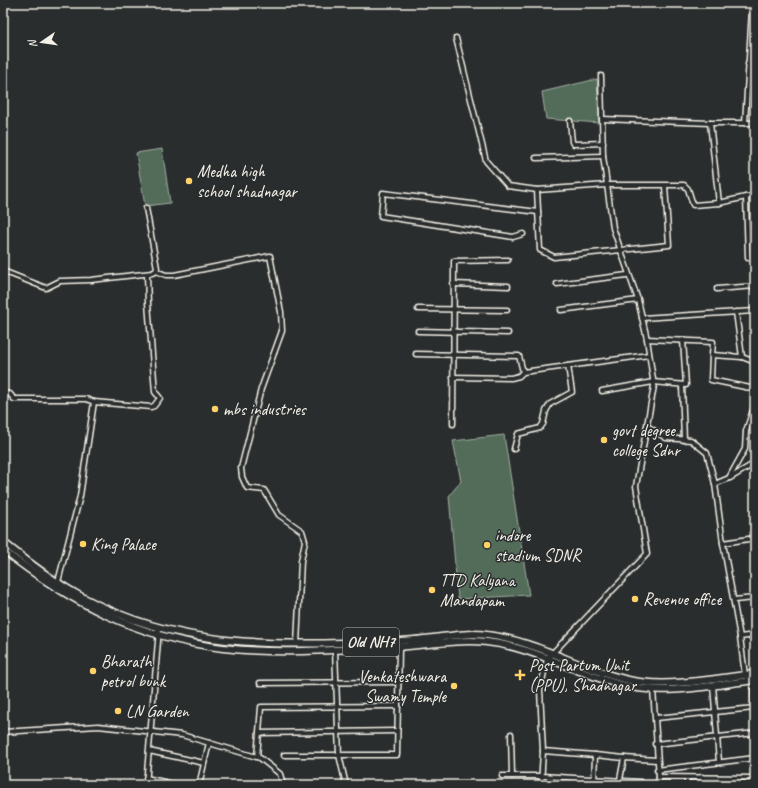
<svg xmlns="http://www.w3.org/2000/svg" width="758" height="788" font-family="Caveat,sans-serif">
<rect width="100%" height="100%" fill="#2a2d2e"/>
<filter id="ink" filterUnits="userSpaceOnUse"><feTurbulence type="fractalNoise" baseFrequency=".025" numOctaves="2"/><feDisplacementMap in="SourceGraphic" scale="8" xChannelSelector="R" yChannelSelector="G"/><feConvolveMatrix kernelMatrix="1 2 1 2 8 2 1 2 1" color-interpolation-filters="sRGB"/></filter>
<g filter="url(#ink)">
<g fill="#526c5a" stroke="#a3aea1">
<path d="M 597,79 L 599,123 L 546,119 L 542,92 Z"/>
<path d="M 162,149 L 170,203 L 145,206 L 136,153 Z"/>
<path d="M 504,435 L 529,595 L 458,599 L 449,496 L 461,481 L 453,441 Z"/>
</g>
<g fill="none" stroke-linecap="round" stroke-linejoin="round">
<defs>
<g id="minor">
<path d="M 456,38 L 486,161 L 508,186 L 537,190 L 540,250 L 554,257 L 669,245 L 665,186"/>
<path d="M 748,64 L 755,65"/>
<path d="M 602,119 L 710,123"/>
<path d="M 570,121 L 572,142 L 574,144 L 603,143"/>
<path d="M 745,123 L 752,10 L 755,8"/>
<path d="M 536,158 L 603,156"/>
<path d="M 537,190 L 607,185 L 684,185 L 688,189 L 693,205 L 719,203"/>
<path d="M 755,196 L 746,197 L 748,258 L 755,257"/>
<path d="M 746,197 L 719,203 L 710,123 L 755,123"/>
<path d="M 523,234 L 513,237 L 381,216 L 383,193 L 538,212"/>
<path d="M 3,271 L 46,288 L 60,281 L 91,280 L 152,273 L 156,271 L 157,268 L 146,208"/>
<path d="M 156,271 L 166,275 L 174,275 L 270,256 L 281,312 L 282,331 L 261,389 L 241,468 L 242,477 L 247,488 L 264,490 L 279,515 L 302,531 L 305,541 L 301,561 L 297,644"/>
<path d="M 453,284 L 508,286"/>
<path d="M 557,284 L 627,275"/>
<path d="M 717,289 L 755,286"/>
<path d="M 418,309 L 507,310"/>
<path d="M 561,310 L 638,300"/>
<path d="M 736,312 L 742,357"/>
<path d="M 642,318 L 755,311"/>
<path d="M 418,331 L 508,333"/>
<path d="M 647,339 L 713,342 L 712,355 L 742,357 L 755,362"/>
<path d="M 416,354 L 519,356 L 523,372"/>
<path d="M 712,355 L 711,380 L 755,389"/>
<path d="M 453,377 L 511,378 L 519,376 L 523,372 L 649,355"/>
<path d="M 682,385 L 684,440"/>
<path d="M 602,391 L 653,382 L 686,385 L 683,340"/>
<path d="M 3,393 L 10,394 L 14,399 L 86,399 L 94,402 L 80,496 L 58,582"/>
<path d="M 94,402 L 151,407 L 154,406 L 160,398 L 155,392 L 148,303 L 147,274"/>
<path d="M 453,424 L 454,261 L 508,260"/>
<path d="M 647,426 L 666,438 L 691,440 L 707,453 L 715,484 L 729,478 L 745,449 L 746,431 L 755,404"/>
<path d="M 514,449 L 518,434 L 540,428 L 543,424 L 546,411 L 550,404 L 572,392 L 568,366"/>
<path d="M 753,464 L 755,482"/>
<path d="M 730,478 L 755,463"/>
<path d="M 715,484 L 723,543 L 740,637"/>
<path d="M 723,543 L 755,538"/>
<path d="M 734,600 L 755,598"/>
<path d="M 335,650 L 339,755 L 346,785"/>
<path d="M 745,675 L 740,637 L 755,635"/>
<path d="M 753,681 L 755,721"/>
<path d="M 260,683 L 399,682"/>
<path d="M 713,685 L 719,762"/>
<path d="M 653,689 L 659,777 L 657,785"/>
<path d="M 656,718 L 754,708"/>
<path d="M 3,732 L 98,726 L 182,735 L 260,758 L 280,774 L 283,785"/>
<path d="M 259,733 L 397,731"/>
<path d="M 511,734 L 512,776"/>
<path d="M 655,744 L 755,733"/>
<path d="M 149,751 L 204,763"/>
<path d="M 543,751 L 595,755 L 594,785"/>
<path d="M 284,755 L 397,755 L 399,648"/>
<path d="M 595,755 L 624,758 L 619,785"/>
<path d="M 257,757 L 261,707 L 398,706"/>
<path d="M 624,758 L 657,760"/>
<path d="M 657,770 L 755,758"/>
<path d="M 502,776 L 542,776 L 640,782"/>
<path d="M 659,777 L 755,778"/>
<path d="M 146,778 L 177,785"/>
<path d="M 687,778 L 687,785"/>
<path d="M 146,785 L 159,629"/>
<path d="M 199,785 L 209,743"/>
<path d="M 541,785 L 543,751 L 540,690 L 547,659 L 647,554 L 636,486 L 654,386 L 647,339 L 638,300 L 613,228 L 603,156 L 601,76"/>
<path d="M 702,785 L 702,777"/>
</g>
<g id="primary">
<path d="M 3,542 C 28,562 55,583 84,598 C 180,649 276,645 381,642 C 395,641 409,641 424,639 C 445,637 466,632 487,635 C 538,641 583,671 633,681 C 671,688 717,678 755,674"/>
<path d="M 3,550 C 69,602 138,638 223,648 C 277,654 331,650 385,648 C 417,647 455,638 487,642 C 534,647 576,674 622,685 C 665,696 712,685 755,680"/>
</g>
</defs>
<use href="#minor" stroke="#f4f1e8" stroke-width="7"/>
<use href="#primary" stroke="#f4f1e8" stroke-width="9"/>
<use href="#minor" stroke="#2a2d2e" stroke-width="4"/>
<use href="#primary" stroke="#2a2d2e" stroke-width="6"/>
</g>
</g>
<g fill="#ffd166" stroke="#2a2d2e" stroke-width="1.5">
<circle cx="189" cy="181" r="4"/>
<circle cx="215" cy="409" r="4"/>
<circle cx="604" cy="440" r="4"/>
<circle cx="83" cy="544" r="4"/>
<circle cx="487" cy="545" r="4"/>
<circle cx="432" cy="590" r="4"/>
<circle cx="635" cy="599" r="4"/>
<circle cx="93" cy="671" r="4"/>
<path d="M518 669h4v4h4v4h-4v4h-4v-4h-4v-4h4z"/>
<circle cx="454" cy="686" r="4"/>
<circle cx="118" cy="711" r="4"/>
</g>
<g text-anchor="middle" dominant-baseline="central" stroke-width="3" stroke-linejoin="round" paint-order="stroke">
<rect fill="#2a2d2e" stroke="#b7b6b0" stroke-width="1" x="343" y="628" width="56" height="28" rx="3"/>
<g font-size="16" font-weight="bold" fill="#f4f1e8">
<text x="371" y="642">Old NH7</text>
</g>
<g font-size="17" fill="#f4f1e8" stroke="#2a2d2e" text-anchor="start">
<text x="197" y="171">Medha high<tspan x="197" dy="20">school shadnagar</tspan></text>
<text x="223" y="409">mbs industries</text>
<text x="612" y="430">govt degree<tspan x="612" dy="20">college Sdnr</tspan></text>
<text x="495" y="535">indore<tspan x="495" dy="20">stadium SDNR</tspan></text>
<text x="91" y="544">King Palace</text>
<text x="440" y="580">TTD Kalyana<tspan x="440" dy="20">Mandapam</tspan></text>
<text x="643" y="599">Revenue office</text>
<text x="101" y="661">Bharath<tspan x="101" dy="20">petrol bunk</tspan></text>
<text x="529" y="665">Post Partum Unit<tspan x="529" dy="20">(PPU), Shadnagar</tspan></text>
<text x="446" y="676" text-anchor="end">Venkateshwara<tspan x="446" dy="20">Swamy Temple</tspan></text>
<text x="126" y="711">LN Garden</text>
</g>
</g>
<rect width="758" height="788" fill="none" stroke="#2a2d2e" stroke-width="16"/>
<rect x="8" y="8" width="742" height="772" fill="none" stroke="#f4f1e8" stroke-width="1.5" filter="url(#ink)"/>
<g transform="translate(42 42) rotate(257)" stroke="#2a2d2e" stroke-width="3" paint-order="stroke">
<path d="M0-3L7 15L0 10L-7 15Z" fill="#f4f1e8"/>
<text y="-6" font-size="11" font-weight="bold" text-anchor="middle" fill="#f4f1e8">N</text>
</g>
</svg>
